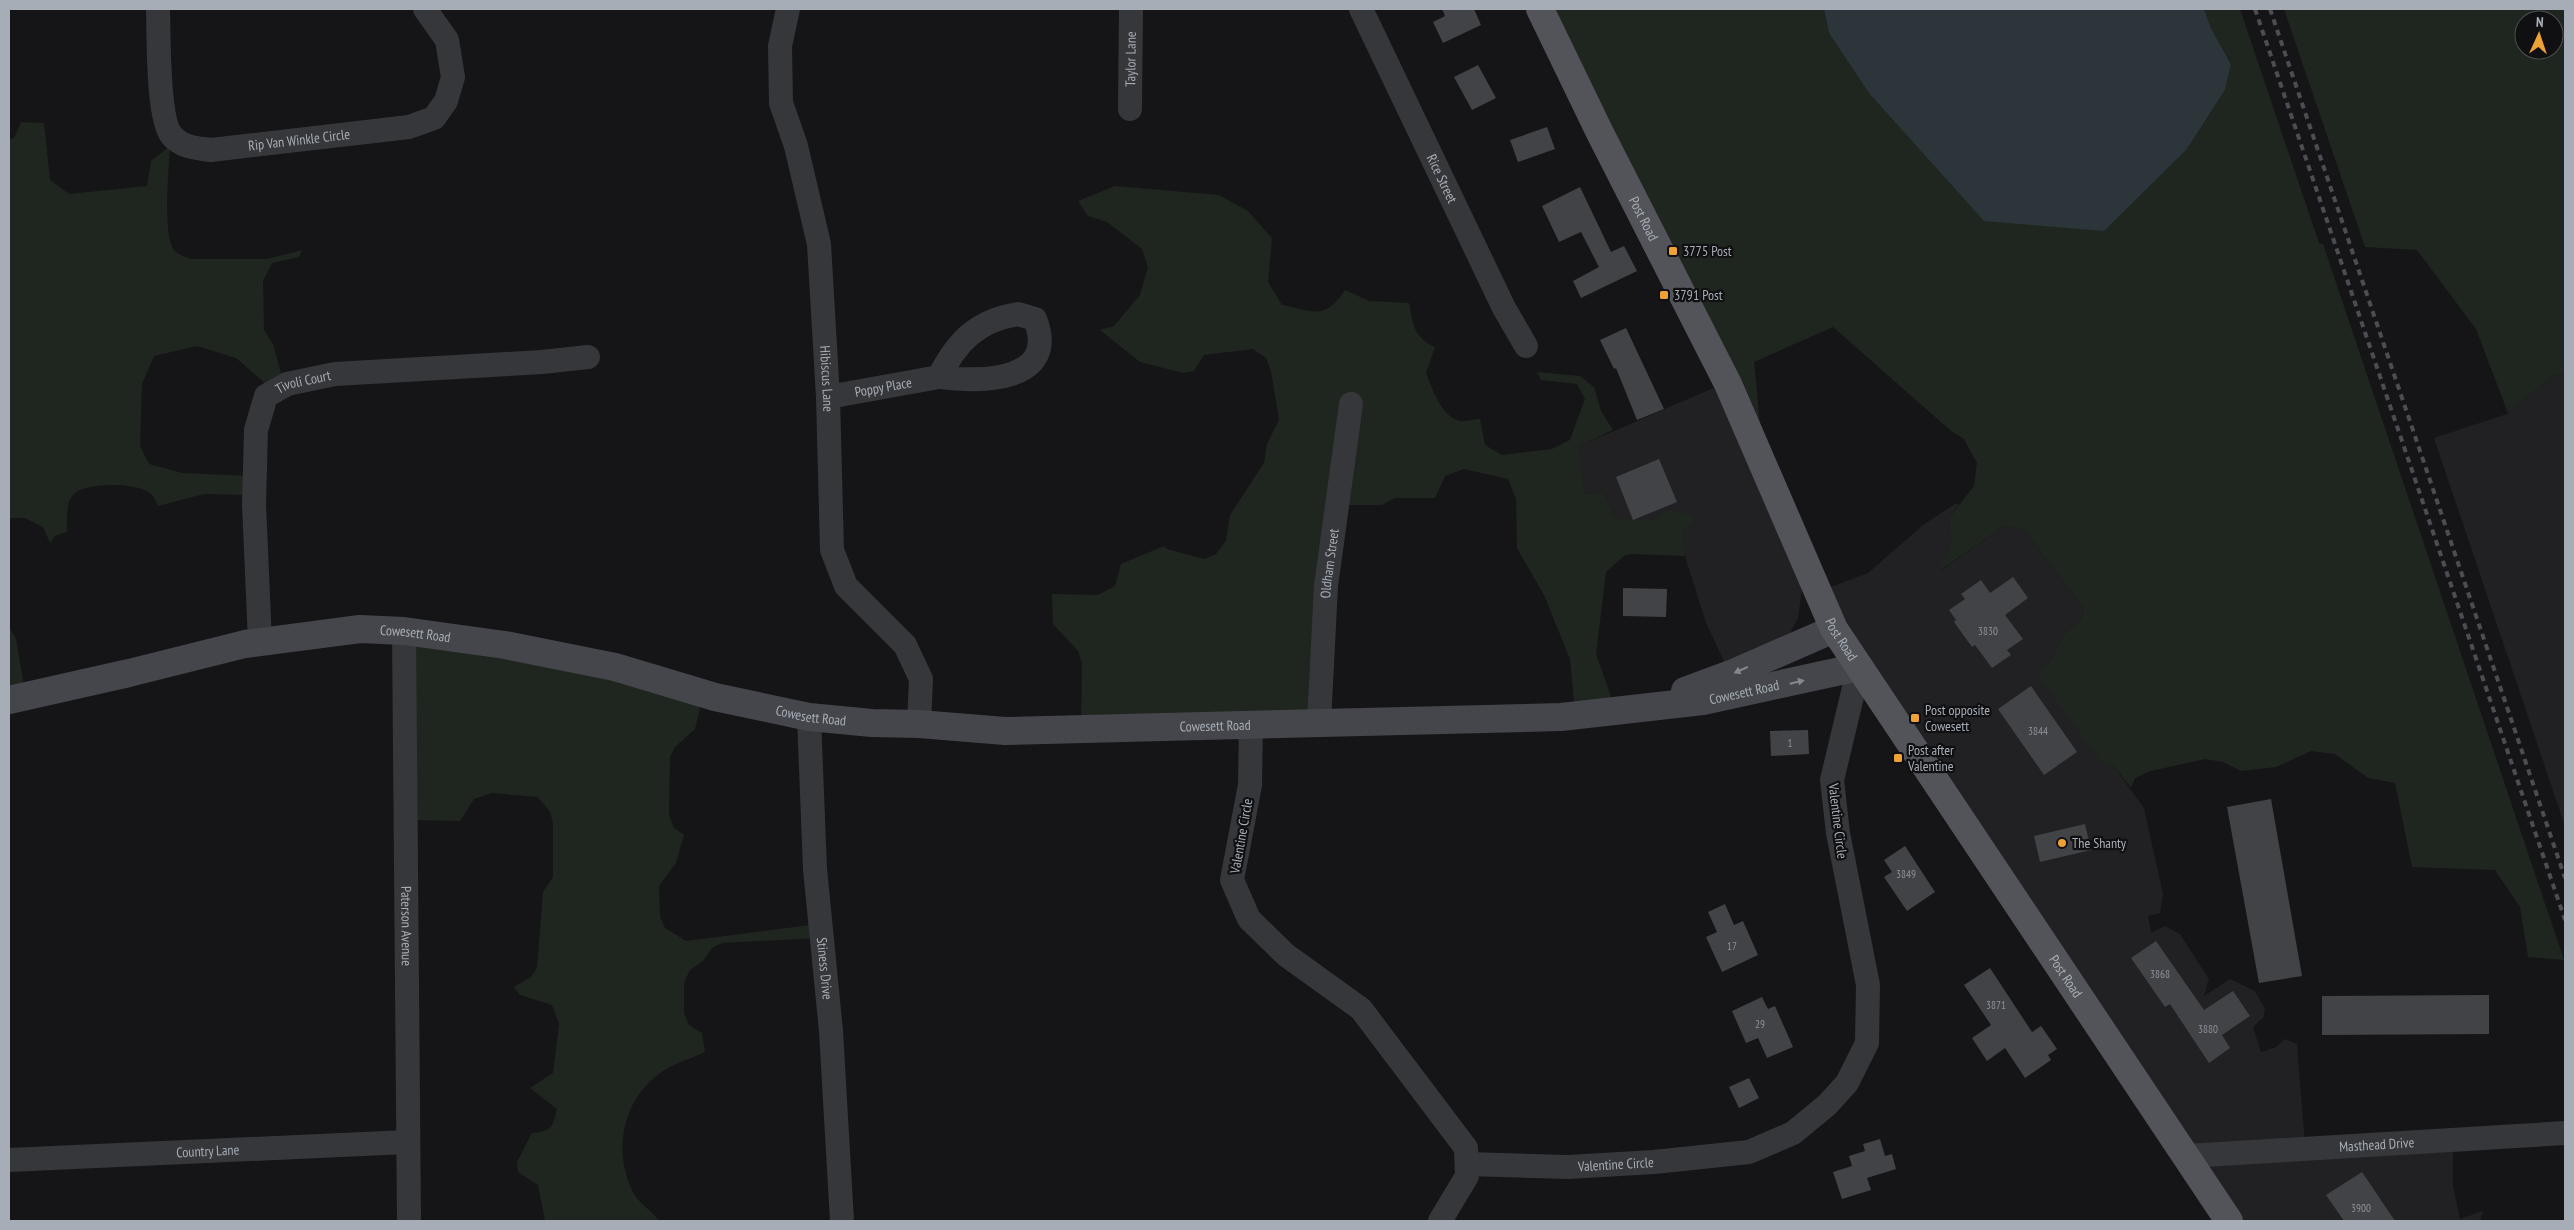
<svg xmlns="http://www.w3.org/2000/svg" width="2574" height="1230" font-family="'PT Sans Narrow',sans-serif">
<rect width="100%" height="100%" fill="#151517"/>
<g fill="#212124">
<path d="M 2565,372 L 2565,826 L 2434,438 L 2507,414 L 2553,376 Z"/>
<path d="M 1725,383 L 1804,573 L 1798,618 L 1785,643 L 1729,672 L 1706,623 L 1685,556 L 1681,532 L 1691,524 L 1679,511 L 1664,511 L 1652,522 L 1615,518 L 1604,492 L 1585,494 L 1577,447 Z"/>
<path d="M 1955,504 L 1959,504 L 1949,518 L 1951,544 L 1940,571 L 2004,526 L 2024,530 L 2084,609 L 2081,619 L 2064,634 L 2051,661 L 2113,765 L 2144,808 L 2163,894 L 2160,913 L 2148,916 L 2151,933 L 2165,926 L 2180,934 L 2209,979 L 2204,996 L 2230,979 L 2255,991 L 2265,1009 L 2263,1018 L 2253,1027 L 2261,1052 L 2276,1047 L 2285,1039 L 2297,1044 L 2305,1144 L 2453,1142 L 2453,1186 L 2460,1219 L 2483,1211 L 2480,1221 L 2230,1221 L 1818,592 L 1868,573 L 1923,525 Z"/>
</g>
<g fill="#1f261f" fill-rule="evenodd">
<path d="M 1543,9 L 1824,9 L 1829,33 L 2187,149 L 2225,90 L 2231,63 L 2211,28 L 2204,9 L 2240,9 L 2319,243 L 2323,244 L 2564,960 L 2528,957 L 2520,907 L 2495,870 L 2412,867 L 2395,783 L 2368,778 L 2335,754 L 2311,751 L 2276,767 L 2241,771 L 2223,762 L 2205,759 L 2151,771 L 2135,778 L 2131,788 L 2113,765 L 2101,762 L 2038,675 L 2051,661 L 2064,634 L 2081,619 L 2084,609 L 2024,530 L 2004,526 L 1939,571 L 1951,544 L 1949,518 L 1974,486 L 1977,463 L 1964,439 L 1951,431 L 1833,327 L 1754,362 L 1764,465 Z"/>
<path d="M 2284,9 L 2565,9 L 2565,372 L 2553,376 L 2508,413 L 2476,329 L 2417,250 L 2365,247 ZM 2524,20 L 2554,20 L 2554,50 L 2524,50 Z"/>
<path d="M 21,122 L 44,123 L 50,180 L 69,194 L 147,186 L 151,161 L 170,146 C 169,169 162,233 174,250 C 178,255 186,257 191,259 L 268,259 L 302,250 L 299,257 L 272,263 L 263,281 L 264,330 L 273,344 L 284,384 L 272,389 L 236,358 L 197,346 L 154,356 L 142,384 L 140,446 L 149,464 L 182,473 L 252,476 L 250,495 L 204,494 L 158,506 C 156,502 155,498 152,495 C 141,482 86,482 74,494 C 65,503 67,520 67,532 L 55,536 L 50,543 L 43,527 L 25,518 L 9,518 L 9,140 L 14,138 Z"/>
<path d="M 1115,186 L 1219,195 L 1248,211 L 1272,238 L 1268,282 L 1282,305 C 1313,311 1325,321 1345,290 L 1369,301 L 1409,303 C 1413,324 1414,338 1435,347 L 1426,373 C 1433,389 1440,416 1460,421 C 1466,422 1474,419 1480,419 L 1485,445 L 1502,455 L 1552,449 L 1570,440 L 1585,399 L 1577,384 L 1541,380 L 1537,372 L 1580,376 L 1594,387 L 1601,411 L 1613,430 L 1578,447 L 1585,494 L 1604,492 L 1615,518 L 1652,521 L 1664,511 L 1679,511 L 1694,517 L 1691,524 L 1682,532 L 1685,556 L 1631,554 L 1624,556 L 1606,572 L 1596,654 L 1613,702 L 1575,712 L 1570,659 L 1544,595 L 1517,548 L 1516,499 L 1508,479 L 1464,469 L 1445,476 L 1435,498 L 1395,498 L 1382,505 L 1337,505 L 1315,716 L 1081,725 L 1082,663 L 1078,651 L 1053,624 L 1052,594 L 1098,595 L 1115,586 L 1121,564 L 1164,546 L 1167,549 L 1204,559 L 1216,554 L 1226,541 L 1230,515 L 1264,463 L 1267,444 L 1279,420 L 1271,371 L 1266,358 L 1253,349 L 1204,355 L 1194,371 L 1183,373 L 1140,362 L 1100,330 L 1114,326 L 1140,295 L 1148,267 L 1142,249 L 1107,222 L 1088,216 L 1078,201 Z"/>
<path d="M 9,627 L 16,639 L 25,692 L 9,698 Z"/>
<path d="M 412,630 L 703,695 L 695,729 L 675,747 L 670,757 L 669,815 L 674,828 L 684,835 L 676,863 L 659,886 L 660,916 L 665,928 L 686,941 L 818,924 L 818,938 L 722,943 L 712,948 L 703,961 L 690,970 L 684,982 L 684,1013 L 689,1025 L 702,1033 L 705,1052 C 692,1058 676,1063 663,1071 C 624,1097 612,1148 632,1190 C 637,1203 652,1210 659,1221 L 545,1221 L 538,1185 L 518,1172 L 517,1162 L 532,1133 C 551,1131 553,1128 557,1109 L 530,1088 L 553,1073 L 559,1024 L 552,1005 L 520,995 L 514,987 L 531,977 L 537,968 L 543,892 L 553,877 L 553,823 L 550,812 L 538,797 L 492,793 L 474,799 L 460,821 L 406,820 Z"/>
</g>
<path fill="#2b353a" d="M 1824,9 L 2204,9 L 2211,28 L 2231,64 L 2225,90 L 2187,149 L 2104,231 L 1984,221 L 1869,93 L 1829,33 Z"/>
<g fill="#414347">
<path d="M 1442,9 L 1474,9 L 1481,25 L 1443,43 L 1433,22 L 1445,16 Z"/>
<path d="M 1478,65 L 1496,98 L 1472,110 L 1454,77 Z"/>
<path d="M 1547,127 L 1555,149 L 1518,162 L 1510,140 Z"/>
<path d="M 1580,187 L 1611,252 L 1624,246 L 1637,271 L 1581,298 L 1573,281 L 1599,267 L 1581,232 L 1559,242 L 1542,206 Z"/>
<path d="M 1626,328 L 1664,409 L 1637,420 L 1616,368 L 1614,369 L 1600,340 Z"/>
<path d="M 1659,459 L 1677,502 L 1633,520 L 1616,477 Z"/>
<path d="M 2013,577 L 2028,598 L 2005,615 L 2023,639 L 2007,650 L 2011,655 L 1992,668 L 1975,645 L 1972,647 L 1954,622 L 1956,620 L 1949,610 L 1965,599 L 1961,594 L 1981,580 L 1990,593 Z"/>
<path d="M 1623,588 L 1667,589 L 1666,617 L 1623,616 Z"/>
<path d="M 2031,686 L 2077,752 L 2044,775 L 1998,709 Z"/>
<path d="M 1808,730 L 1809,754 L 1771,756 L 1770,731 Z"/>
<path d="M 2271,799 L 2302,976 L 2259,983 L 2227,807 Z"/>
<path d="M 2085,824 L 2091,850 L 2040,862 L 2034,836 Z"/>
<path d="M 1905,846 L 1935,892 L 1907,911 L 1884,877 L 1892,872 L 1884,860 Z"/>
<path d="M 1725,904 L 1734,925 L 1743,921 L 1758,955 L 1722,972 L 1706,937 L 1717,932 L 1708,912 Z"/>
<path d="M 2156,941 L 2204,1010 L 2233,991 L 2250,1016 L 2222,1035 L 2230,1048 L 2209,1063 L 2170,1004 L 2165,1007 L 2131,958 Z"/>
<path d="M 1990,968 L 2032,1032 L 2041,1026 L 2057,1049 L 2048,1055 L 2051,1060 L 2025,1078 L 2005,1048 L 1987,1061 L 1972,1038 L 1991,1025 L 1964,985 Z"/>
<path d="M 2489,995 L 2489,1034 L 2322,1035 L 2322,996 Z"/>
<path d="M 1762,997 L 1768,1009 L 1775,1006 L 1793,1047 L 1767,1058 L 1758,1038 L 1746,1043 L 1732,1011 Z"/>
<path d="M 1749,1078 L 1759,1098 L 1739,1108 L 1729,1087 Z"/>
<path d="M 1880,1139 L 1885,1156 L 1892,1154 L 1896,1169 L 1867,1178 L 1871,1190 L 1842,1199 L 1833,1172 L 1852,1166 L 1849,1156 L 1865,1151 L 1863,1144 Z"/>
<path d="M 2362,1172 L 2395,1221 L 2344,1221 L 2326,1195 Z"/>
</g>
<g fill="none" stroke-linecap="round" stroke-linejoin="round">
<g stroke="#36373b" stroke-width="24">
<path id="s1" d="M 158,9 C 159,34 157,119 172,136 C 183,148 197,148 211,150 L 409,127 L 434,118 L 446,101 L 453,77 L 447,40 L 425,9"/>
<path id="s2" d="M 788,9 L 780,46 L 781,103 L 796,146 L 819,244 L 828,397 L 832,550 L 846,586 L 905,645 L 921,679 L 919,724"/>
<path id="s3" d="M 1361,9 L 1504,308 L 1526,346"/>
<path id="s4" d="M 1130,109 L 1131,9"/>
<path d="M 1018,314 L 1035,319 C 1060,382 980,383 939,377 C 957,341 978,320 1018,314 Z"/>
<path id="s5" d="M 828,397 L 939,377"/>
<path id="s6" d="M 404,631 L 409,1221"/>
<path id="s7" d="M 260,642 L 254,504 L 256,430 L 266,396 L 287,384 L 335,374 L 542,362 L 588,357"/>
<path id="s8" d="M 809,717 L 815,869 L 831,1031 L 842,1221"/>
<path id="s9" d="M 1319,723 L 1326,586 L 1351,404"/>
<path d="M 1251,724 L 1250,785 L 1232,880 L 1249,919 L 1286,955 L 1361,1009 L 1466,1148 L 1467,1176 L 1440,1221"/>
<path id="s10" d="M 2187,1156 L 2565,1133"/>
<path id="s11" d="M 9,1160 L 407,1142"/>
<path id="s12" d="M 1468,1164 L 1568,1167 L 1654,1162 L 1749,1152 L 1793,1133 L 1827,1105 L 1847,1083 L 1867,1043 L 1868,985 L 1838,833 L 1832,780 L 1859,667"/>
</g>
<g stroke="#44464b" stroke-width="28">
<path d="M 1685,691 L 1731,674 L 1834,629"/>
<path id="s13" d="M 9,700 L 129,673 L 245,644 L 360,629 L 404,631 L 505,645 L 615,667 L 715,697 L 809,717 L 872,723 L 919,724 L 1005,731 L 1561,717 L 1703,701 L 1859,667"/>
</g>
<path stroke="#52545a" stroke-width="28" id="s14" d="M 1540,9 L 1600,133 L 1728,384 L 1834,629 L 2229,1221"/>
<g stroke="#4b4d52" stroke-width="4" stroke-dasharray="6 5" stroke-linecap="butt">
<path d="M 2255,9 L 2565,920"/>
<path d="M 2270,9 L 2565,878"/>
</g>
</g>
<defs><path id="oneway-solid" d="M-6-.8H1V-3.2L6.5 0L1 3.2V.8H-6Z" transform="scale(1.25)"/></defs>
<g fill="#848991">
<use href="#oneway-solid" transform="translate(1741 670) rotate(156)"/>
<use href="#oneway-solid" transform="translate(1797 682) rotate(-13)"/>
</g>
<g fill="#eea135" stroke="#101012" stroke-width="2">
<rect x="1668" y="246" width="10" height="10" rx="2.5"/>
<rect x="1659" y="290" width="10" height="10" rx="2.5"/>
<rect x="1910" y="713" width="10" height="10" rx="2.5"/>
<rect x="1893" y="753" width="10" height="10" rx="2.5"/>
<circle cx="2062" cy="843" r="5"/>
</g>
<g text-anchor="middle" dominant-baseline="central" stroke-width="4.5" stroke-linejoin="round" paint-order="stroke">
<g font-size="11" fill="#8e929a">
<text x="1988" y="631">3830</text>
<text x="2038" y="731">3844</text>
<text x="1790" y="743">1</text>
<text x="1906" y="874">3849</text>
<text x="1732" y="946">17</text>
<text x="2160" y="974">3868</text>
<text x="1996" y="1005">3871</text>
<text x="1760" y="1024">29</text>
<text x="2208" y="1029">3880</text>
<text x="2361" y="1208">3900</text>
</g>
<g font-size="14" fill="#a7adb6" stroke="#101012">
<text stroke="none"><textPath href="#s4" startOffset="50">Taylor Lane</textPath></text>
<text stroke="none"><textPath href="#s1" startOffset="260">Rip Van Winkle Circle</textPath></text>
<text stroke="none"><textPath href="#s3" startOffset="188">Rice Street</textPath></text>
<text stroke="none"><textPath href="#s14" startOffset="234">Post Road</textPath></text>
<text stroke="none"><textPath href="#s2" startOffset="376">Hibiscus Lane</textPath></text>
<text stroke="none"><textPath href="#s7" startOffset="288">Tivoli Court</textPath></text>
<text stroke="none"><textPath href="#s5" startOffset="56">Poppy Place</textPath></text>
<text stroke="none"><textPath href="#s9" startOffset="160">Oldham Street</textPath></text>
<text stroke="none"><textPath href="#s13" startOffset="414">Cowesett Road</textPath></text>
<text stroke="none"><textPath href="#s14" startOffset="699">Post Road</textPath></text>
<text stroke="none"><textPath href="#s13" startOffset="1755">Cowesett Road</textPath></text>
<text stroke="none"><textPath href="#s13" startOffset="819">Cowesett Road</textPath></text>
<text stroke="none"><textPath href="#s13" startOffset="1224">Cowesett Road</textPath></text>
<text transform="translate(1838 821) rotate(83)">Valentine Circle</text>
<text transform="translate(1241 836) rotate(-80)">Valentine Circle</text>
<text stroke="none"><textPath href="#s6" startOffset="295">Paterson Avenue</textPath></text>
<text stroke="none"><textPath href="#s8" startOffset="252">Stiness Drive</textPath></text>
<text stroke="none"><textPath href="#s14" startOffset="1104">Post Road</textPath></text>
<text stroke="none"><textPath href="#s10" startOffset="190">Masthead Drive</textPath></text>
<text stroke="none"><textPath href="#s11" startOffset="199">Country Lane</textPath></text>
<text stroke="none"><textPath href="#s12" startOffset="148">Valentine Circle</textPath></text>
</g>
<g font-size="14" fill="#a7adb6" stroke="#101012" text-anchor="start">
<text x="1683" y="251">3775 Post</text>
<text x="1674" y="295">3791 Post</text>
<text x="1925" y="710">Post opposite<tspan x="1925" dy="16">Cowesett</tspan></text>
<text x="1908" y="750">Post after<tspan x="1908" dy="16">Valentine</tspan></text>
<text x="2072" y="843">The Shanty</text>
</g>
</g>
<rect width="2574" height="1230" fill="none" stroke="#a7adb6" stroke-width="20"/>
<g transform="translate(2539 35) rotate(3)"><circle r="24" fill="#101012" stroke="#4c4f54"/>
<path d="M0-4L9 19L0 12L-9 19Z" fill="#eea135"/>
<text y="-8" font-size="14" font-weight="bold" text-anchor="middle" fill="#a7adb6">N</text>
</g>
</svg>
